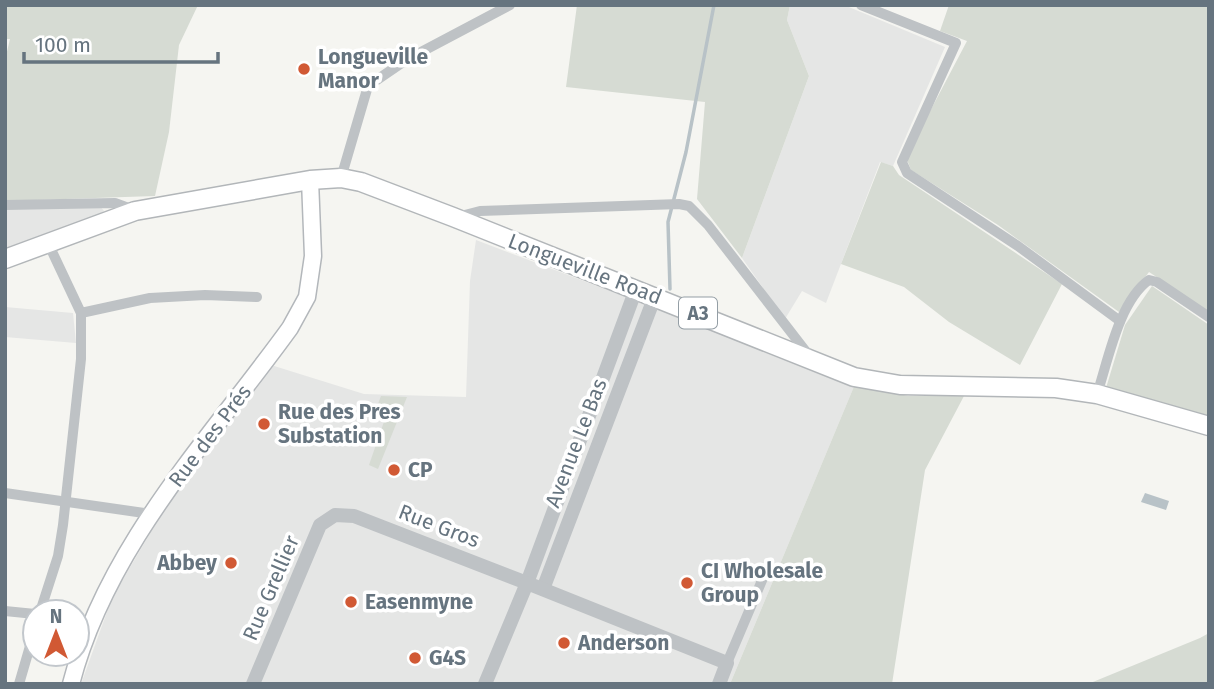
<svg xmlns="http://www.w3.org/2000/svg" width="1214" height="689" font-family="'Fira Sans',sans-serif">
<rect width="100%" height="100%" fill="#f5f5f1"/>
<g fill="#e5e6e5">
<path d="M 790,5 L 844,5 L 945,47 L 893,166 L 880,162 L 826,303 L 802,291 L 785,319 L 742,258 L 809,76 L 787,20 Z"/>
<path d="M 100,206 L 104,211 L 98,215 L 5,250 L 5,209 Z"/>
<path d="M 476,240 L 855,384 L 730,684 L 81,684 L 112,598 L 159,518 L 271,365 L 364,394 L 466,397 L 470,281 Z"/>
<path d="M 5,307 L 73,313 L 76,343 L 5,337 Z"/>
</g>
<g fill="#d6dbd3">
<path d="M 5,5 L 198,5 L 179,45 L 169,132 L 155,196 L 5,201 L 5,60 L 10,39 L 5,39 Z"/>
<path d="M 577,5 L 790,5 L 787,20 L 809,76 L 742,258 L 697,199 L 705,102 L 566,87 Z"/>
<path d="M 949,5 L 1209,5 L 1209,312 L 1149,272 L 1119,312 L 998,225 L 911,170 L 906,157 L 967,41 L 940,31 Z"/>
<path d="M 881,162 L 893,166 L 899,175 L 1062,284 L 1020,365 L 949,322 L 904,287 L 841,264 Z"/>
<path d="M 1152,286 L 1209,325 L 1209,419 L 1106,388 L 1125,325 Z"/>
<path d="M 855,384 L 908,396 L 964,396 L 925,470 L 892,684 L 730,684 Z"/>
<path d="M 381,396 L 407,397 L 378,469 L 369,465 L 387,413 L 376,409 Z"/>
<path d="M 1209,633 L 1209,684 L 1088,684 L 1200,638 Z"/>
</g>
<path fill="#b8c2c7" d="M 1145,493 L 1169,501 L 1166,510 L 1141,502 Z"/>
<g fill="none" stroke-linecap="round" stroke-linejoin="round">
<path stroke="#b8c2c7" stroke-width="3.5" d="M 670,289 L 668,222 L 686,152 L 714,5"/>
<defs>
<path id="secondary" d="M 71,684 C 106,547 209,440 290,328 L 307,297 L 313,256 L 310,180"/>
<path id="primary" d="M 5,259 L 135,211 L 310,180 L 341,178 L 361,182 L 453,217 L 854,377 L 900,385 L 1056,388 L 1097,394 L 1209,426"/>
</defs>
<use href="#secondary" stroke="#b3b7bb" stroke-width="19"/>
<use href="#primary" stroke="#b2b6b9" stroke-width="21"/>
<g stroke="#bec2c5" stroke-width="10">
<path d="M 861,5 L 956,43 L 902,162 L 907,173 L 1018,246 L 1120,321"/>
<path d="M 341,178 L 368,86 L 406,60 L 510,5"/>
<path d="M 5,205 L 115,203 L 134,210"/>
<path d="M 457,217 L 480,211 L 679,204 L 689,206 L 708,225 L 811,358"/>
<path d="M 81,313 L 150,298 L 205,295 L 257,297"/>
<path d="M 1097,394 C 1108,361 1119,301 1149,280 L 1157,282 L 1209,317"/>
<path d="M 5,493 L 151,514"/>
<path d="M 5,611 L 35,614"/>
<path d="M 40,612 L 58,556 L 63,525 L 81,359 L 81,313 L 48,243"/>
<path d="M 727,663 L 763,578"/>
<path d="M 19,684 L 35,629"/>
</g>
<g stroke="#bec2c5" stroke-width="14">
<path d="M 543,589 L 655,296"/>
<path d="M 253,684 L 320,525 L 335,515 L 354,516 L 527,583 L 636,289"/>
<path d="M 485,684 L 527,583 L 727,663 L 719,684"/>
</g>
<use href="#secondary" stroke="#fff" stroke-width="16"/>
<use href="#primary" stroke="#fff" stroke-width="18"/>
</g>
<g fill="#d15934" stroke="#fff" stroke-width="2.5">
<circle cx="304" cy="69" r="7"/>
<circle cx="264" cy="424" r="7"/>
<circle cx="394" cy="470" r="7"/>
<circle cx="231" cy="563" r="7"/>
<circle cx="687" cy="583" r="7"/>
<circle cx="351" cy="602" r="7"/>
<circle cx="564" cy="643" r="7"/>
<circle cx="415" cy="658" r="7"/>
</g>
<g text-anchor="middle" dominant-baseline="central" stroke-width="7" stroke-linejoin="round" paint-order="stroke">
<rect fill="#fff" stroke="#949ea5" stroke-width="2" x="679" y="297.5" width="38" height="31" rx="5"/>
<g font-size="19" font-weight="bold" fill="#66747f">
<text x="698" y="313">A3</text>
</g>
<g font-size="21" font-weight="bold" fill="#66747f" stroke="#fff" text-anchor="start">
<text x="318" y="57">Longueville<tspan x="318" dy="24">Manor</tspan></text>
<text x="278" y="412">Rue des Pres<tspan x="278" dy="24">Substation</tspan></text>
<text x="408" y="470">CP</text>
<text x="217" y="563" text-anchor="end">Abbey</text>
<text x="701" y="571">CI Wholesale<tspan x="701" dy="24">Group</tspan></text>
<text x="365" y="602">Easenmyne</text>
<text x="578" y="643">Anderson</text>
<text x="429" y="658">G4S</text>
</g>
<g font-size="21" fill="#66747f" stroke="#fff">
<text transform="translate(585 269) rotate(21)">Longueville Road</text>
<text transform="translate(210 436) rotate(-53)">Rue des Prés</text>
<text transform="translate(576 443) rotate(-69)">Avenue Le Bas</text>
<text transform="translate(439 526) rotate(21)">Rue Gros</text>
<text transform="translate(271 588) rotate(-67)">Rue Grellier</text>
</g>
</g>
<rect width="1214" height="689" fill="none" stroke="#66747f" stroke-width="14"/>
<g transform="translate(56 633)"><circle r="33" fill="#ffffff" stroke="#c2c7cc" stroke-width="2"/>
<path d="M0-5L12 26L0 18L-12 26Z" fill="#d15934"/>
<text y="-10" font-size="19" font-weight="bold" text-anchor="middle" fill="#66747f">N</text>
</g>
<path d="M24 52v10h194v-10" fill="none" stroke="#66747f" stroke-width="3.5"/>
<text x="35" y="52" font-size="21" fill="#66747f" stroke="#ffffff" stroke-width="5" paint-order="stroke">100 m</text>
</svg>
